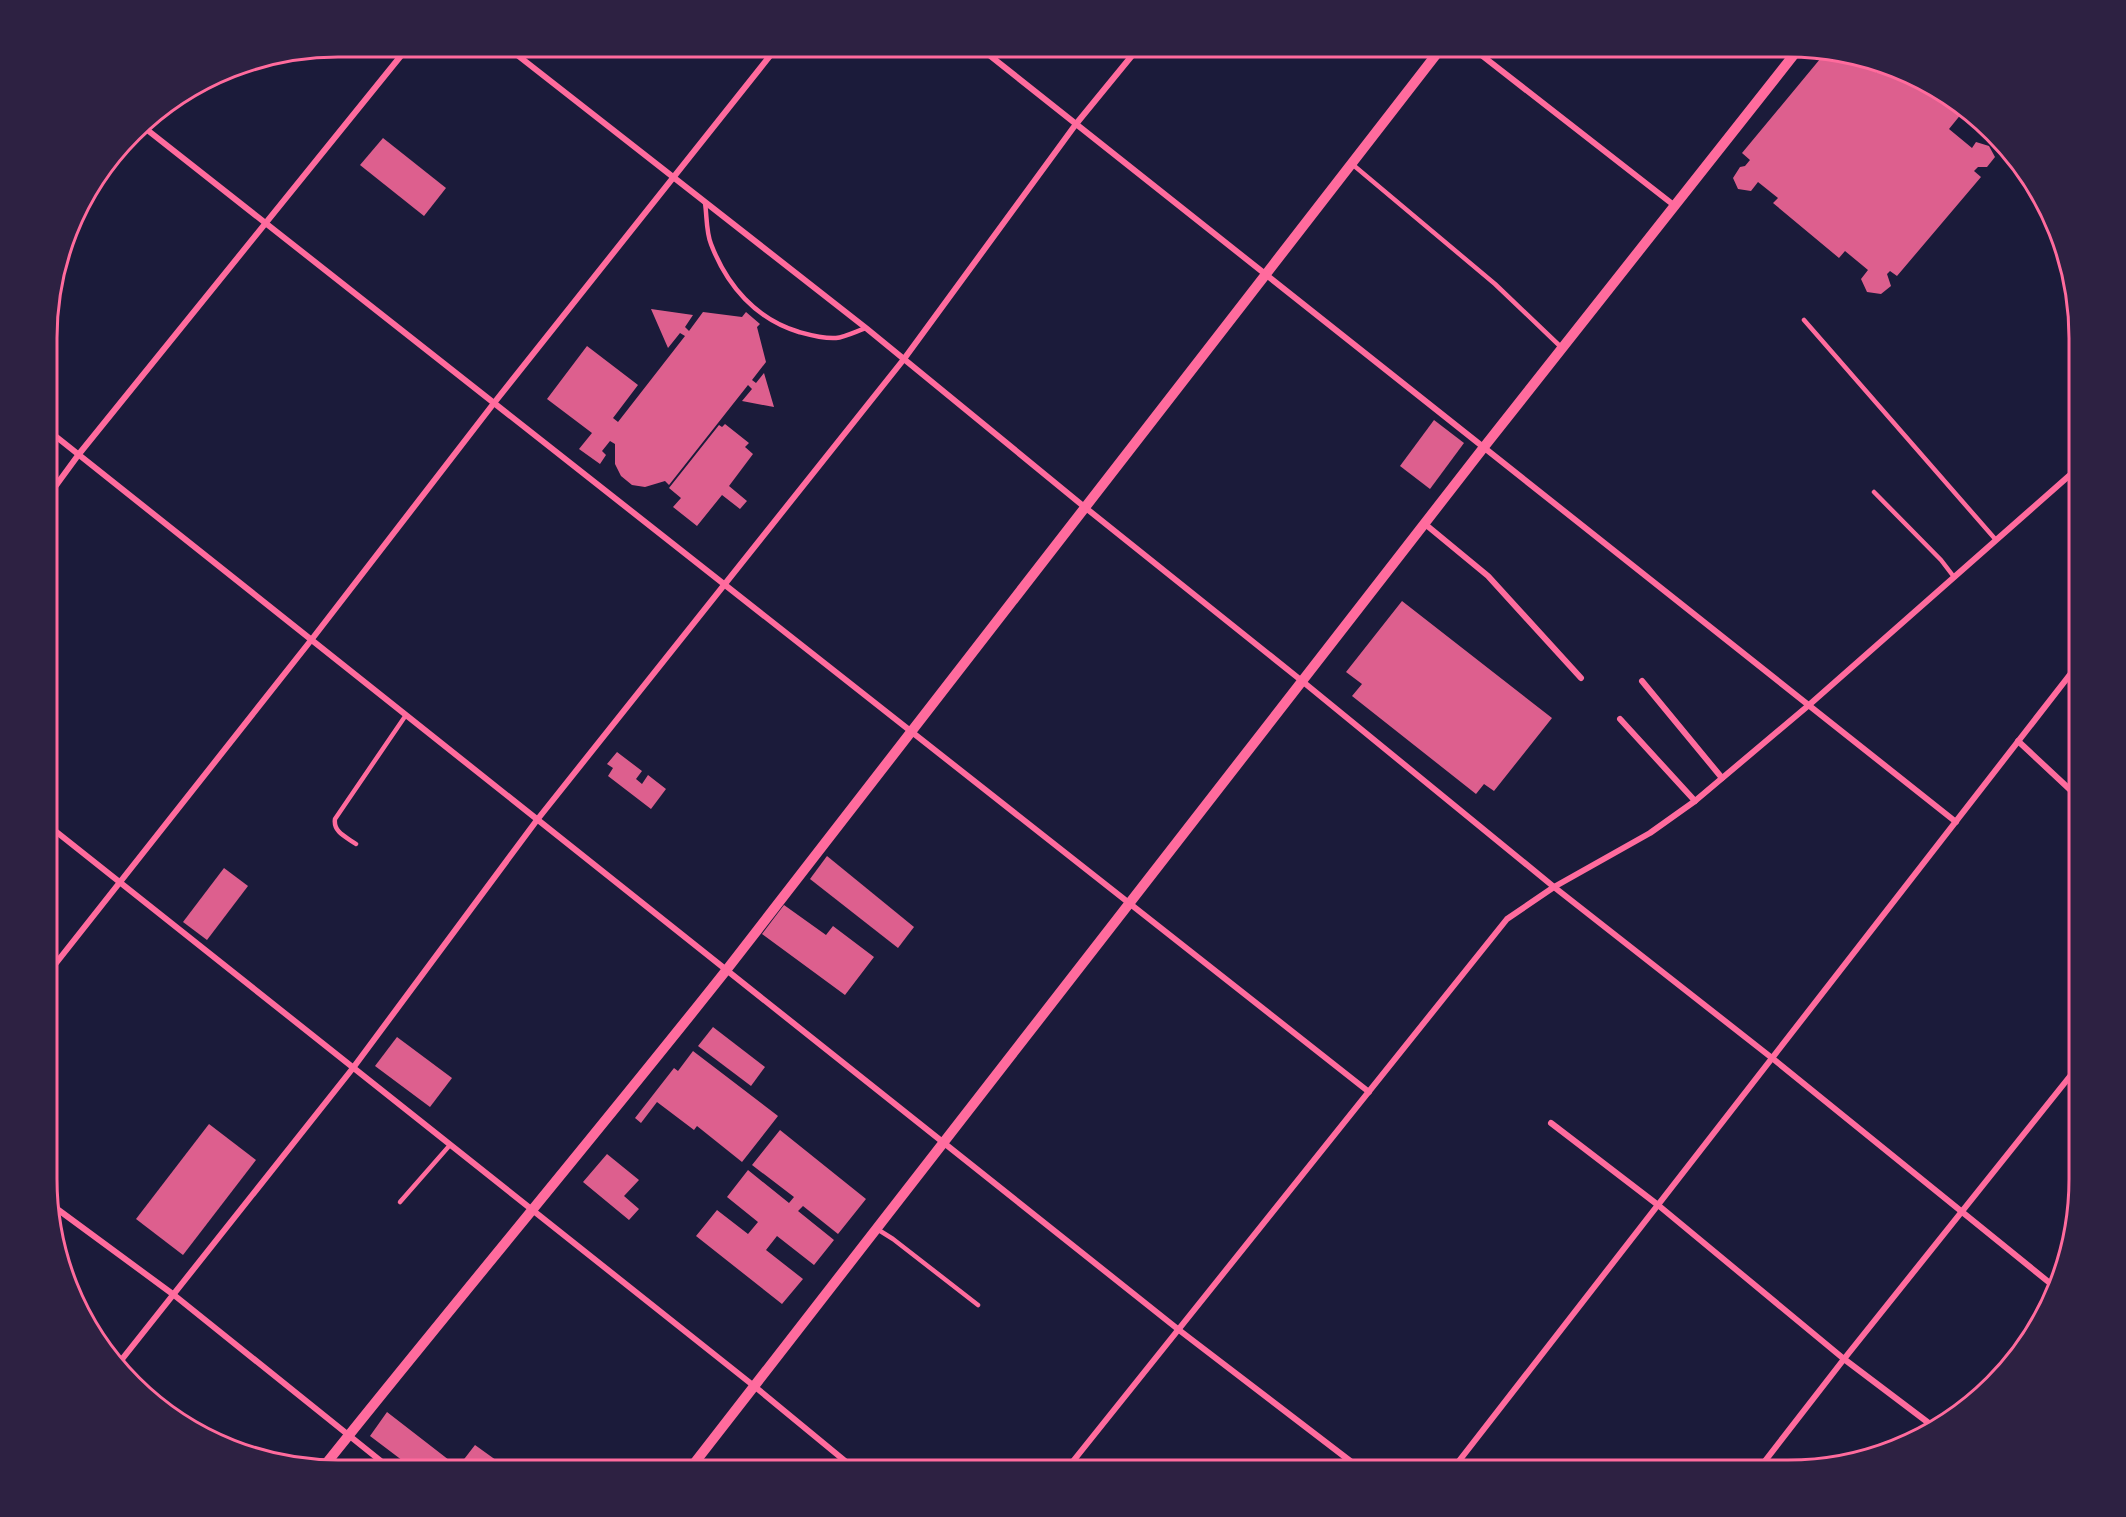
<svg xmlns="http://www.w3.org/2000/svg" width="2126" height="1517" font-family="Quicksand,sans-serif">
<rect width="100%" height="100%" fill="#1b1b3a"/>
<g fill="#dd5f8e">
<path d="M 1825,53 L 1832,58 L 1836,54 L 1860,59 L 1877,73 L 1881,68 L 1873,62 L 1899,69 L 1919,80 L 1962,113 L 1949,129 L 1972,148 L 1976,142 L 1989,146 L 1995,157 L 1987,167 L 1978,167 L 1974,171 L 1981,177 L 1897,276 L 1890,271 L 1887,274 L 1891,286 L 1881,294 L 1867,292 L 1861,279 L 1868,270 L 1845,251 L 1839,258 L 1773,203 L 1778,198 L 1758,182 L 1751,191 L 1738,189 L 1733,178 L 1740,167 L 1745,166 L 1750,160 L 1742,153 Z"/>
<path d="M 383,138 L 446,188 L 424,216 L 360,165 Z"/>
<path d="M 651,309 L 693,315 L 685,327 L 689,331 L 703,312 L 742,317 L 746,312 L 760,324 L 757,327 L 766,362 L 752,380 L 756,383 L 764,373 L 774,407 L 742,401 L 752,389 L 748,385 L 669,485 L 665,481 L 645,487 L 632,485 L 621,476 L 615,464 L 615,444 L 610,441 L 602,451 L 606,455 L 600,464 L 579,449 L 592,433 L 547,399 L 587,346 L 638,385 L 613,418 L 618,422 L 685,336 L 680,333 L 668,348 Z"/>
<path d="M 1434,420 L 1464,443 L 1430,489 L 1400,466 Z"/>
<path d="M 725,424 L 749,443 L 745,447 L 753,454 L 729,486 L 747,501 L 740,509 L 722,495 L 697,526 L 673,507 L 681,498 L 669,488 L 719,425 L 722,427 Z"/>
<path d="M 1402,601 L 1552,718 L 1494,791 L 1484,784 L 1476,794 L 1352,696 L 1362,684 L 1346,672 Z"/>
<path d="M 617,752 L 642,771 L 636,779 L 642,784 L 648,775 L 666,789 L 651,809 L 608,776 L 613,768 L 607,764 Z"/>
<path d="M 827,856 L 914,927 L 898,948 L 810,879 Z"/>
<path d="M 224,868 L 248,886 L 207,940 L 183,922 Z"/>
<path d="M 784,905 L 826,935 L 833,926 L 874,957 L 845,995 L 762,934 Z"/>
<path d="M 713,1027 L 765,1067 L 751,1086 L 698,1046 Z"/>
<path d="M 397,1037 L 452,1078 L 430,1107 L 375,1066 Z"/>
<path d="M 693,1051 L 778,1116 L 742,1162 L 697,1126 L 694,1130 L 657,1102 L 641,1123 L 635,1118 L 674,1068 L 678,1071 Z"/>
<path d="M 209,1124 L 256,1160 L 183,1255 L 136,1219 Z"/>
<path d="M 780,1130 L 866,1199 L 838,1234 L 803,1206 L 798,1211 L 834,1240 L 814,1265 L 777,1236 L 766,1250 L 803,1279 L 782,1304 L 696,1236 L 717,1210 L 748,1234 L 758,1222 L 727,1197 L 748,1170 L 789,1203 L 794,1197 L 752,1165 Z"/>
<path d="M 607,1154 L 639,1180 L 624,1196 L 639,1209 L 629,1220 L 583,1182 Z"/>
<path d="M 387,1412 L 458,1467 L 475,1445 L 507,1468 L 505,1470 L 415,1470 L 370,1436 Z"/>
</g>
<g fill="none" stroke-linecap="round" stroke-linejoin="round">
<g stroke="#ff6b9d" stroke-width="4.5">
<path d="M 1352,164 L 1495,284 L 1562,348"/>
<path d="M 705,203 C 707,216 706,232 711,244 C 727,286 756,319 799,332 C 810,335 824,339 836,338 C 845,337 857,331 866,328"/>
<path d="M 1804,320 L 1996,540"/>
<path d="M 1874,492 L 1941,560 L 1954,577"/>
<path d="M 356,844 C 346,837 333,832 335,819 L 406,715"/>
<path d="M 400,1202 L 450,1145"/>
<path d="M 877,1229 L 893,1239 L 978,1305"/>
</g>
<g stroke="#ff6b9d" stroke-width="6">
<path d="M 507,47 L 866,328 L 1087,509 L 1302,681 L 1554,887 L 1772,1058 L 2056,1288"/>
<path d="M 979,47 L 1956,822"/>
<path d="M 1471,47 L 1675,206"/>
<path d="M 141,125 L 1369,1092"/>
<path d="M 49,431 L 1179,1330 L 1362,1470"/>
<path d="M 49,495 L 79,454 L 408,47"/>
<path d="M 1425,524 L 1488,576 L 1581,678"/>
<path d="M 1642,681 L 1722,778"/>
<path d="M 1620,719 L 1695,801"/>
<path d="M 2018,741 L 2079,798"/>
<path d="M 49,826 L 754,1386 L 856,1470"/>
<path d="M 49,972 L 312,639 L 494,403 L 777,47"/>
<path d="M 1551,1123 L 1658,1205 L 1844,1359 L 1934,1427"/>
<path d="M 49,1203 L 174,1295 L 392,1470"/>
<path d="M 119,1363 L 353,1068 L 537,820 L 904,359 L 1076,124 L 1139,47"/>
<path d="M 1066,1470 L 1507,919 L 1554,887 L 1650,833 L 1695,801 L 1809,705 L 2079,467"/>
<path d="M 1452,1470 L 2079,663"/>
<path d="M 1758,1470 L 1844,1359 L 2079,1065"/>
</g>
<g stroke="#ff6b9d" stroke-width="10">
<path d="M 321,1470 C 455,1302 594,1137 728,968 C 968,663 1205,355 1442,47"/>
<path d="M 689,1470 L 1484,447 L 1800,47"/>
</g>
</g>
<path d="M0 0H2126V1517H0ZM338 57H1788A281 281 0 0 1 2069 338V1179A281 281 0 0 1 1788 1460H338A281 281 0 0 1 57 1179V338A281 281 0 0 1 338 57Z" fill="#2d2142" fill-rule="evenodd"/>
<path fill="none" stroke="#ff6b9d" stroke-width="3" d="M338 57H1788A281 281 0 0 1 2069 338V1179A281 281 0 0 1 1788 1460H338A281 281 0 0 1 57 1179V338A281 281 0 0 1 338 57Z"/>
</svg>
